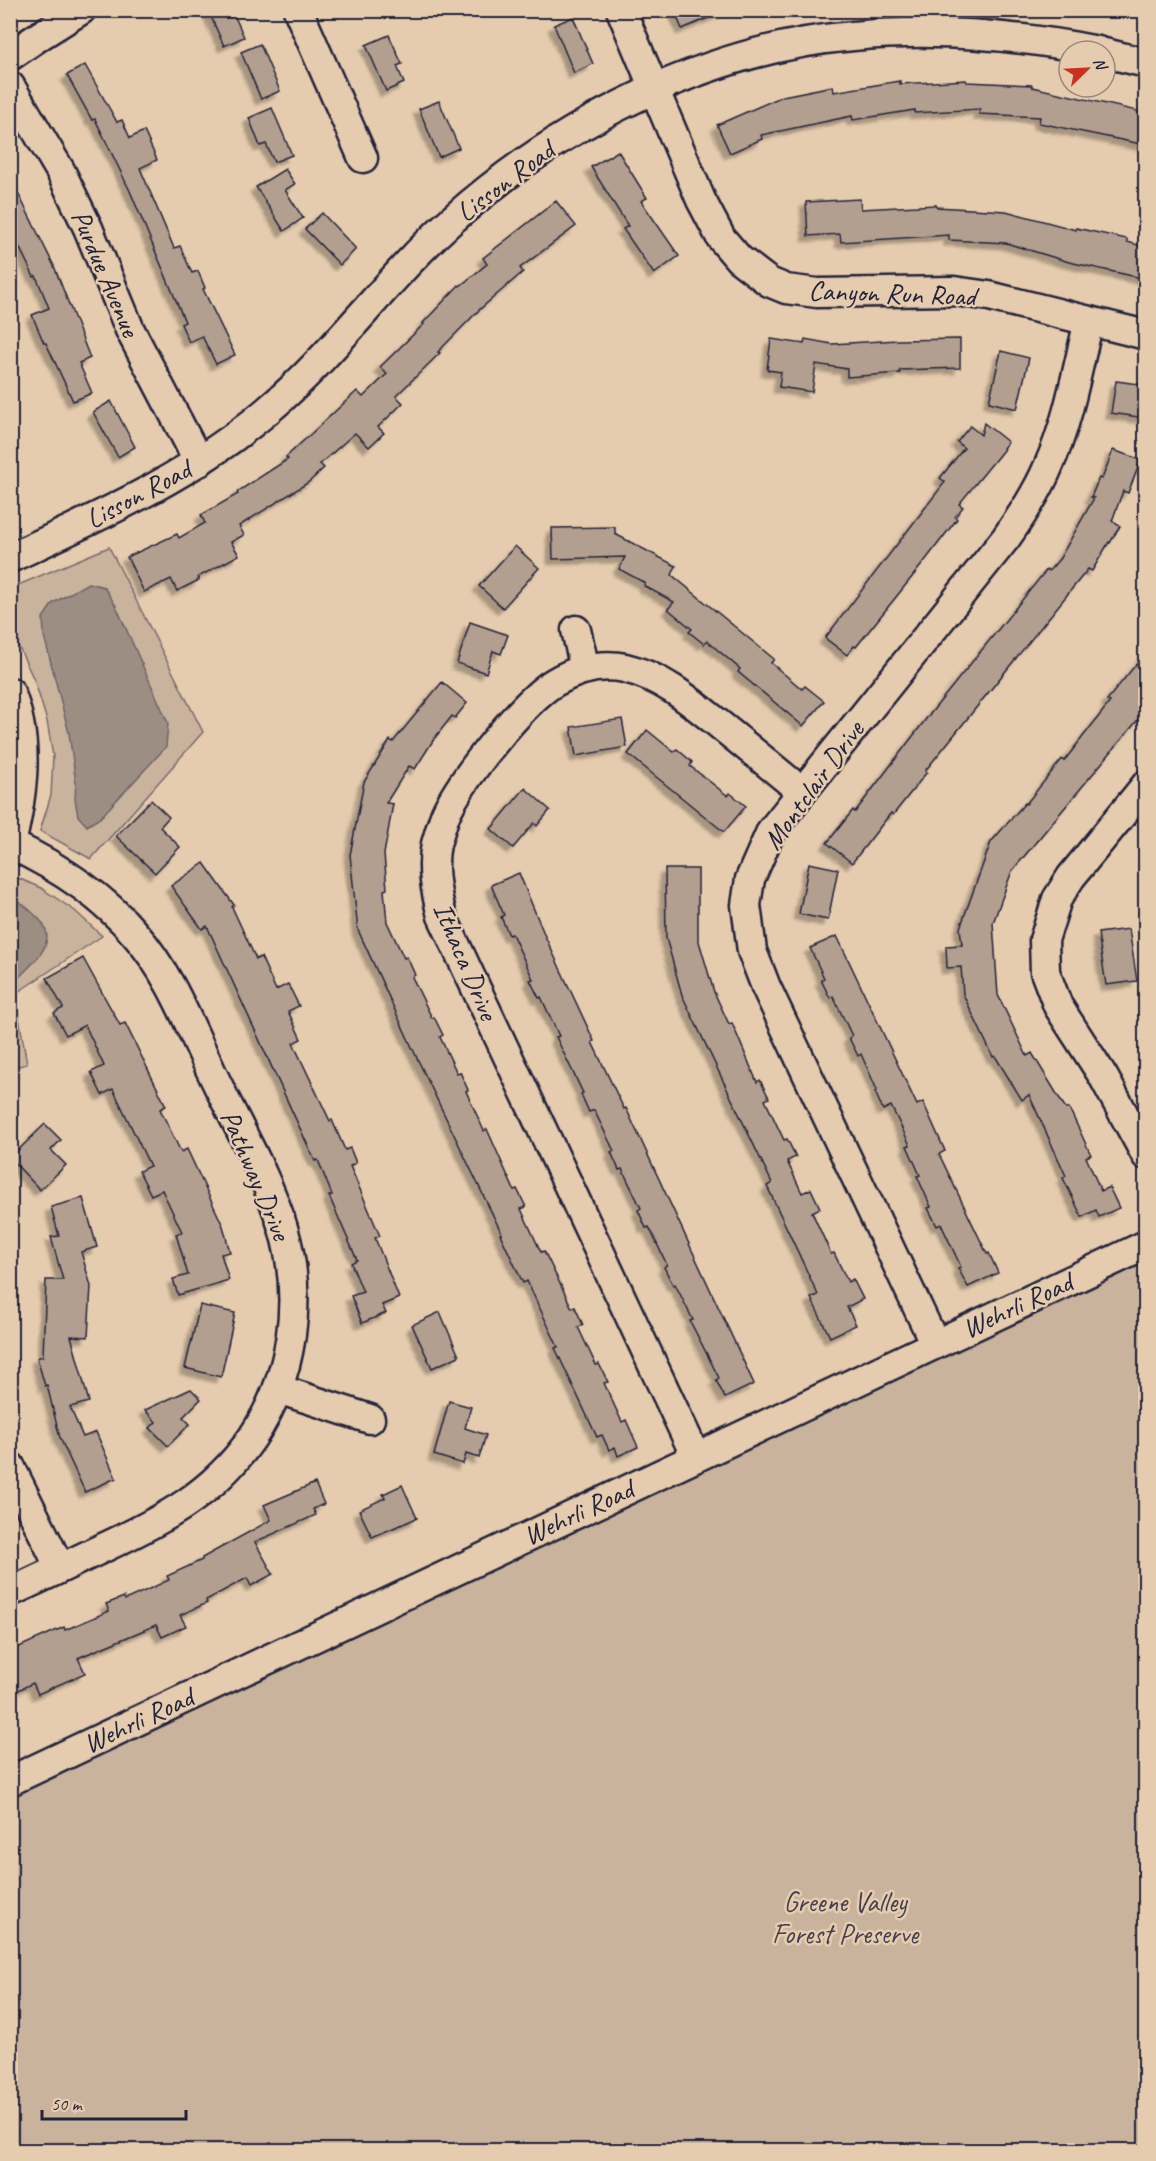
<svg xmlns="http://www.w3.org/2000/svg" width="1156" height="2161" font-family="Caveat,sans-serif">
<defs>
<filter id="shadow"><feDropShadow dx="-5.5" dy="5.5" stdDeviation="1.5" flood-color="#0004"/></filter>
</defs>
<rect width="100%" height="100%" fill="#e6ccae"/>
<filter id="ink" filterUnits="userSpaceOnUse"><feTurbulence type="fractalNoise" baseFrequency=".0167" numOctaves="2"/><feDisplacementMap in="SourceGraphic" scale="12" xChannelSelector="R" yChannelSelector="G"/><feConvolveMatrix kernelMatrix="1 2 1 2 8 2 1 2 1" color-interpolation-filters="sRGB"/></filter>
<g filter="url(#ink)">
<g fill="#c9b39d" stroke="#766a6c" stroke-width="1.5">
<path d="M 109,547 L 203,732 L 91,859 L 40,831 L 51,795 L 53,756 L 47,721 L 35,682 L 11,630 L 11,588 Z"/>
<path d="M 11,875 L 41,888 L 75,911 L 102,936 L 15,994 L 27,1064 L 11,1068 Z"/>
<path d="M 1145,1245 L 1145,2150 L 11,2150 L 10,1781 Z"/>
</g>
<g fill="#9d8e84" stroke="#6c6367" stroke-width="1.5">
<path d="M 88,583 L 104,587 L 116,606 L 168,723 L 166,747 L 100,818 L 87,826 L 78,816 L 75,799 L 76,783 L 69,733 L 44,636 L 43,618 L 53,603 Z"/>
<path d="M 11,899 C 21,901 26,907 34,914 C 66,941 31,964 11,985 Z"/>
</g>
<g fill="#b39f90" stroke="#22223b" stroke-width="1.5" filter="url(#shadow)">
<path d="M 208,10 L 232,10 L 244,37 L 224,46 Z"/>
<path d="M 674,10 L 725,10 L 725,11 L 682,29 Z"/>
<path d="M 573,17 L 593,64 L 574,73 L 554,25 Z"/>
<path d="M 389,35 L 402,64 L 397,66 L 404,83 L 386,91 L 366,45 Z"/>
<path d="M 260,44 L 280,91 L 261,99 L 241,52 Z"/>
<path d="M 85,65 L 117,122 L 122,120 L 130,138 L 144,131 L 157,160 L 140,168 L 174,248 L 180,246 L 192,273 L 198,271 L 205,288 L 203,289 L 235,355 L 216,364 L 202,336 L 189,342 L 181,324 L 185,322 L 130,191 L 95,119 L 92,120 L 67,75 Z"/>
<path d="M 966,80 L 967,82 L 1032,85 L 1032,87 L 1146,113 L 1146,145 L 1039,123 L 1040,117 L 979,114 L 980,109 L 915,113 L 915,110 L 853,120 L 852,116 L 761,135 L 762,139 L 730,153 L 717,125 L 783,96 L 833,86 L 834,92 L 900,81 L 900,84 Z"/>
<path d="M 439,101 L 459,148 L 439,157 L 419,109 Z"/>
<path d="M 272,108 L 292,155 L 274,162 L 266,144 L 260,146 L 249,118 Z"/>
<path d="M 618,151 L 647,198 L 641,201 L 679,256 L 654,274 L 623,229 L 628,226 L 591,167 Z"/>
<path d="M 285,169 L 295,184 L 285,190 L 303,218 L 284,231 L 256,187 Z"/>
<path d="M 10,177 L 54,266 L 90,358 L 79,363 L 92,393 L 73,401 L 46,343 L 44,343 L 32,315 L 49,308 L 36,276 L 34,277 L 10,228 Z"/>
<path d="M 860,199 L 861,209 L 936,205 L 936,207 L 1006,211 L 1076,230 L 1076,228 L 1127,239 L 1127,242 L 1146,247 L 1146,279 L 1069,262 L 1006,243 L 949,240 L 949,235 L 841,242 L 840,234 L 808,236 L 806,202 Z"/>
<path d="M 556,201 L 576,226 L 520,268 L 523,272 L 479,310 L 438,352 L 440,353 L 396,396 L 403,403 L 378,427 L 384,433 L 369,447 L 355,433 L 320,464 L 324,468 L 309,482 L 239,526 L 244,535 L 231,542 L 239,555 L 198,577 L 199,580 L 177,591 L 171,579 L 144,592 L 127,557 L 177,534 L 179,538 L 205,523 L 201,515 L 238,494 L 237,492 L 288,459 L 286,457 L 357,391 L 363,397 L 387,374 L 380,367 L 424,324 L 423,323 L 459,285 L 460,286 L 487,264 L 483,258 Z"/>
<path d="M 322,213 L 356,249 L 340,265 L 305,229 Z"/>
<path d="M 771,339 L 804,344 L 805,339 L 832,344 L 898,340 L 960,339 L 960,368 L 900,370 L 900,373 L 847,377 L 847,369 L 816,364 L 812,392 L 779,387 L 781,372 L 767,370 Z"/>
<path d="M 1001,351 L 1029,358 L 1017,409 L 989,402 Z"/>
<path d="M 1116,381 L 1146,385 L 1146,418 L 1111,413 Z"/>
<path d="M 111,401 L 135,447 L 118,457 L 93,412 Z"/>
<path d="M 984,423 L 1008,442 L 1003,448 L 1004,449 L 959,504 L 963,507 L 955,517 L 957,519 L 924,562 L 856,647 L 854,646 L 847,655 L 825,638 L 945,482 L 940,478 L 964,448 L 957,442 L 970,426 L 981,435 Z"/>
<path d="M 1113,450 L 1141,460 L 1128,493 L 1123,491 L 1112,521 L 1120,526 L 1110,543 L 1109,542 L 1092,571 L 1088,569 L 925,771 L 927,772 L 893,815 L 891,813 L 852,863 L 827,843 L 853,810 L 855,812 L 926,719 L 1047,569 L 1049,571 L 1060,558 L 1094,498 L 1091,497 L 1099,478 L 1102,479 Z"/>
<path d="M 615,527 L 615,534 L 676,566 L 672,575 L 774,659 L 771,663 L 802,689 L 805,686 L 824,701 L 803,726 L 738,672 L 740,669 L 707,641 L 704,644 L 689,632 L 692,629 L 668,609 L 674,602 L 644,586 L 645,583 L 619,569 L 625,557 L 553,559 L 552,528 Z"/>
<path d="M 515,546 L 539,568 L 503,608 L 479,586 Z"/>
<path d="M 470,622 L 508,635 L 501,654 L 493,651 L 486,673 L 457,663 Z"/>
<path d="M 1146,652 L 1146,710 L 1012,871 L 993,923 L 998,995 L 1027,1056 L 1032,1053 L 1066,1109 L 1069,1108 L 1091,1155 L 1086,1157 L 1101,1191 L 1109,1187 L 1119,1208 L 1099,1217 L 1096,1210 L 1082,1217 L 1063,1178 L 1066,1176 L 1029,1095 L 1022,1100 L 995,1056 L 993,1057 L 963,994 L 961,967 L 947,968 L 946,946 L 962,945 L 960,928 L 991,842 L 1025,803 L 1026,804 L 1062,759 L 1064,761 L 1110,702 L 1107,700 Z"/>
<path d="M 442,682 L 467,703 L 455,718 L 452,716 L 434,739 L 415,769 L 409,766 L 386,803 L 393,804 L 384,854 L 387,889 L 384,890 L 387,922 L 404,958 L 407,957 L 415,975 L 412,977 L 432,1018 L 434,1017 L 443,1035 L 440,1037 L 457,1073 L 460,1072 L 468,1090 L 466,1091 L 484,1131 L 487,1129 L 514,1190 L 517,1189 L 526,1207 L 521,1209 L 541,1252 L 544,1251 L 572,1308 L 575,1307 L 583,1325 L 578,1327 L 596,1365 L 599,1364 L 608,1382 L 604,1383 L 622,1422 L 626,1420 L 638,1447 L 618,1456 L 615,1447 L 609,1450 L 602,1435 L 597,1437 L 555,1348 L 558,1347 L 527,1281 L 523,1283 L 500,1234 L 502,1234 L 416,1056 L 358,930 L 350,855 L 364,782 L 390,740 L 393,742 Z"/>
<path d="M 622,719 L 627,747 L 576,756 L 571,727 Z"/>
<path d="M 647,730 L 674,752 L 677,749 L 692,762 L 690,766 L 728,796 L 730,793 L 746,806 L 724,832 L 628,754 Z"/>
<path d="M 525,788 L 550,810 L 537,826 L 534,823 L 513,848 L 491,829 Z"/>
<path d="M 151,800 L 169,817 L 160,827 L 180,847 L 155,873 L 116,836 Z"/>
<path d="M 204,863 L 234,905 L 232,907 L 256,959 L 261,957 L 276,990 L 288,984 L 299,1006 L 288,1011 L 301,1039 L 293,1043 L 330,1121 L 332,1120 L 345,1150 L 350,1148 L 356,1163 L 350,1166 L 380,1236 L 375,1238 L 399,1298 L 382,1305 L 386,1313 L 362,1323 L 351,1296 L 363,1292 L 351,1263 L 357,1260 L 329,1196 L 332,1195 L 318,1160 L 315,1161 L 207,926 L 202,929 L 171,886 Z"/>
<path d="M 809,863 L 838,869 L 828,920 L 799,914 Z"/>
<path d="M 665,869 L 698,869 L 698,938 L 714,992 L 729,1024 L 732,1023 L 757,1082 L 760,1080 L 769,1098 L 765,1100 L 784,1140 L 787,1139 L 796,1157 L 787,1161 L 802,1193 L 811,1189 L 820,1208 L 812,1212 L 831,1254 L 834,1253 L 848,1282 L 853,1279 L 863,1299 L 847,1307 L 856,1325 L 830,1337 L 811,1298 L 818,1295 L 767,1186 L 772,1183 L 682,995 L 666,938 Z"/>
<path d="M 519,873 L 545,936 L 594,1041 L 592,1042 L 624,1109 L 626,1108 L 754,1384 L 725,1398 L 716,1380 L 719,1378 L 690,1321 L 693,1320 L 675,1284 L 673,1285 L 664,1267 L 667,1265 L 649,1227 L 646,1228 L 638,1210 L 641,1208 L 622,1169 L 619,1170 L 611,1152 L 614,1151 L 594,1110 L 589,1112 L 581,1094 L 583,1093 L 556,1037 L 559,1036 L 541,997 L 539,998 L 530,980 L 533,979 L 512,934 L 509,935 L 501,917 L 504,915 L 491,885 Z"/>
<path d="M 1129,929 L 1137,981 L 1106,985 L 1098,933 Z"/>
<path d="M 837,936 L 917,1105 L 923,1102 L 945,1151 L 939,1154 L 987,1254 L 989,1253 L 998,1273 L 968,1287 L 958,1268 L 961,1267 L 941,1224 L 937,1226 L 928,1208 L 931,1207 L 917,1176 L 920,1175 L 907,1146 L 910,1145 L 891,1106 L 883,1110 L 875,1092 L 877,1090 L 861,1054 L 858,1056 L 849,1038 L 852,1036 L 833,996 L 830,998 L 821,980 L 824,978 L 810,948 Z"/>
<path d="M 83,958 L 120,1025 L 125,1023 L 166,1106 L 160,1109 L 181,1152 L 187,1149 L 223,1226 L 230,1252 L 221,1254 L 229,1280 L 178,1295 L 173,1279 L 188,1275 L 176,1234 L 182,1232 L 162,1190 L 151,1195 L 139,1171 L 150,1166 L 113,1089 L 102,1095 L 91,1072 L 104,1066 L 85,1025 L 66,1035 L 54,1013 L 63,1008 L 47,978 Z"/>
<path d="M 45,1124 L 61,1140 L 51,1150 L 66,1165 L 40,1190 L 10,1158 Z"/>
<path d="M 83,1198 L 97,1247 L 81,1252 L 91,1286 L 88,1337 L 71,1336 L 89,1402 L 70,1407 L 83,1437 L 96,1432 L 116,1478 L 85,1492 L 60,1438 L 47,1385 L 45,1386 L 37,1358 L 43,1356 L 46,1280 L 63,1280 L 51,1237 L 59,1236 L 51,1207 Z"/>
<path d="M 200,1305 L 235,1313 L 221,1377 L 185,1368 Z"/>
<path d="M 440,1312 L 459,1356 L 432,1368 L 412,1325 Z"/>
<path d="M 191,1389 L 201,1399 L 183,1417 L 190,1424 L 168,1446 L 150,1428 L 156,1422 L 145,1410 Z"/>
<path d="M 449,1401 L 471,1407 L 465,1428 L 486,1435 L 479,1458 L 466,1454 L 463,1464 L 434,1455 Z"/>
<path d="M 315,1483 L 324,1504 L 313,1509 L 316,1515 L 255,1542 L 273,1574 L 251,1586 L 247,1578 L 206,1600 L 207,1603 L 180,1615 L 186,1626 L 162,1637 L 156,1625 L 78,1658 L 85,1673 L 38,1694 L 33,1683 L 10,1694 L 10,1651 L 64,1627 L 65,1630 L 109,1611 L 106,1604 L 124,1597 L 125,1600 L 169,1580 L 167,1576 L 202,1560 L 202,1558 L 271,1520 L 264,1505 Z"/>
<path d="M 402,1485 L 417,1518 L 372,1537 L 359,1510 L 385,1498 L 383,1494 Z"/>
</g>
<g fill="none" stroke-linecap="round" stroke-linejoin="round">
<defs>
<g id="minor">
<path d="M 298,10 L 363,158"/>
<path d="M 621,10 L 701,200 L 721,238 L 739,259 L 769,282 L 786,289 L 817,293 L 954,291 L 989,296 L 1146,335"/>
<path d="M 1105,53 L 1146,63"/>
<path d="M 10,56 L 41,35 L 81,10"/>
<path d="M 10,86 L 61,172 L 88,228 L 130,330 L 199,462"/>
<path d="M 10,558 C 100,516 191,476 267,411 C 335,354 386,279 452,220 C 559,124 708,48 853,36 C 936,28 1017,35 1098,51"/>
<path d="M 576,630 L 585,669"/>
<path d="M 10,692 C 30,742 23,793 11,844"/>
<path d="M 1146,785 L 1071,877 L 1057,899 L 1044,940 L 1045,972 L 1058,1006 L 1103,1076 L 1146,1155"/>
<path d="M 10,844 C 57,866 101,894 135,934 C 170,973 190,1027 212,1073 C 235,1122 268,1177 283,1228 C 304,1299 293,1377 252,1438 C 213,1495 161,1521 101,1549 C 71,1563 41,1578 10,1592"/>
<path d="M 935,1344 L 766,987 L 752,951 L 746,905 L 750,879 L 771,831 L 1006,538 C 1022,515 1037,493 1048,467 C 1069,421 1077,369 1089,321"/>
<path d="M 278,1389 L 370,1419"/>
<path d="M 696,1457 L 442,916 C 436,892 431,868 436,844 C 439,834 442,823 446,813 C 461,780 524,700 555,682 C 576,670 601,663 625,668 C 664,677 695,705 725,729 C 751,750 777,771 802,792"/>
<path d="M 10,1466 L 60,1568"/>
<path d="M 10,1781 L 1146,1245"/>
</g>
</defs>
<use href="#minor" stroke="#22223b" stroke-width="33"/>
<use href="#minor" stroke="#e6ccae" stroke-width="28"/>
</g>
</g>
<g text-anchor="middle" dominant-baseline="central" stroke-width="5" stroke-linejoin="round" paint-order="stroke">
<g font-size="28" fill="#22223b" stroke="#e6ccae">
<text transform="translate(505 181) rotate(-37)">Lisson Road</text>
<text transform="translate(106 273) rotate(67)">Purdue Avenue</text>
<text transform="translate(892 293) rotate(2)">Canyon Run Road</text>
<text transform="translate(138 494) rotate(-28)">Lisson Road</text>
<text transform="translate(813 785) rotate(-54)">Montclair Drive</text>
<text transform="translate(466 961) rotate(67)">Ithaca Drive</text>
<text transform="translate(256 1175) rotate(67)">Pathway Drive</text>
<text transform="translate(1017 1305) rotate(-25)">Wehrli Road</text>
<text transform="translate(578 1512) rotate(-25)">Wehrli Road</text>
<text transform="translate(138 1720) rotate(-25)">Wehrli Road</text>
</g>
<g font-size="28" fill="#433f4f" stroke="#e6ccae">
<text x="845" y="1901">Greene Valley<tspan x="845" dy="32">Forest Preserve</tspan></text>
</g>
</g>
<rect width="1156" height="2161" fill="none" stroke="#e6ccae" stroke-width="36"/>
<rect x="18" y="18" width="1120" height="2125" fill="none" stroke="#22223b" stroke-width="2" filter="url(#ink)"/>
<g transform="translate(1087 69) rotate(66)"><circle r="28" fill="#e6ccae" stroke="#988880" stroke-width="1.5"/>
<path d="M0-4.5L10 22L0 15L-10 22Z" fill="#c8321e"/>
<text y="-9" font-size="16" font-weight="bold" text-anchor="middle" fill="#22223b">N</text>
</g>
<path d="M42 2110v9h144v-9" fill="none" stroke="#22223b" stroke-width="3"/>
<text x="51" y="2110" font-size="18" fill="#22223b" stroke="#e6ccae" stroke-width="4.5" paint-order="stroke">50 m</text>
</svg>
